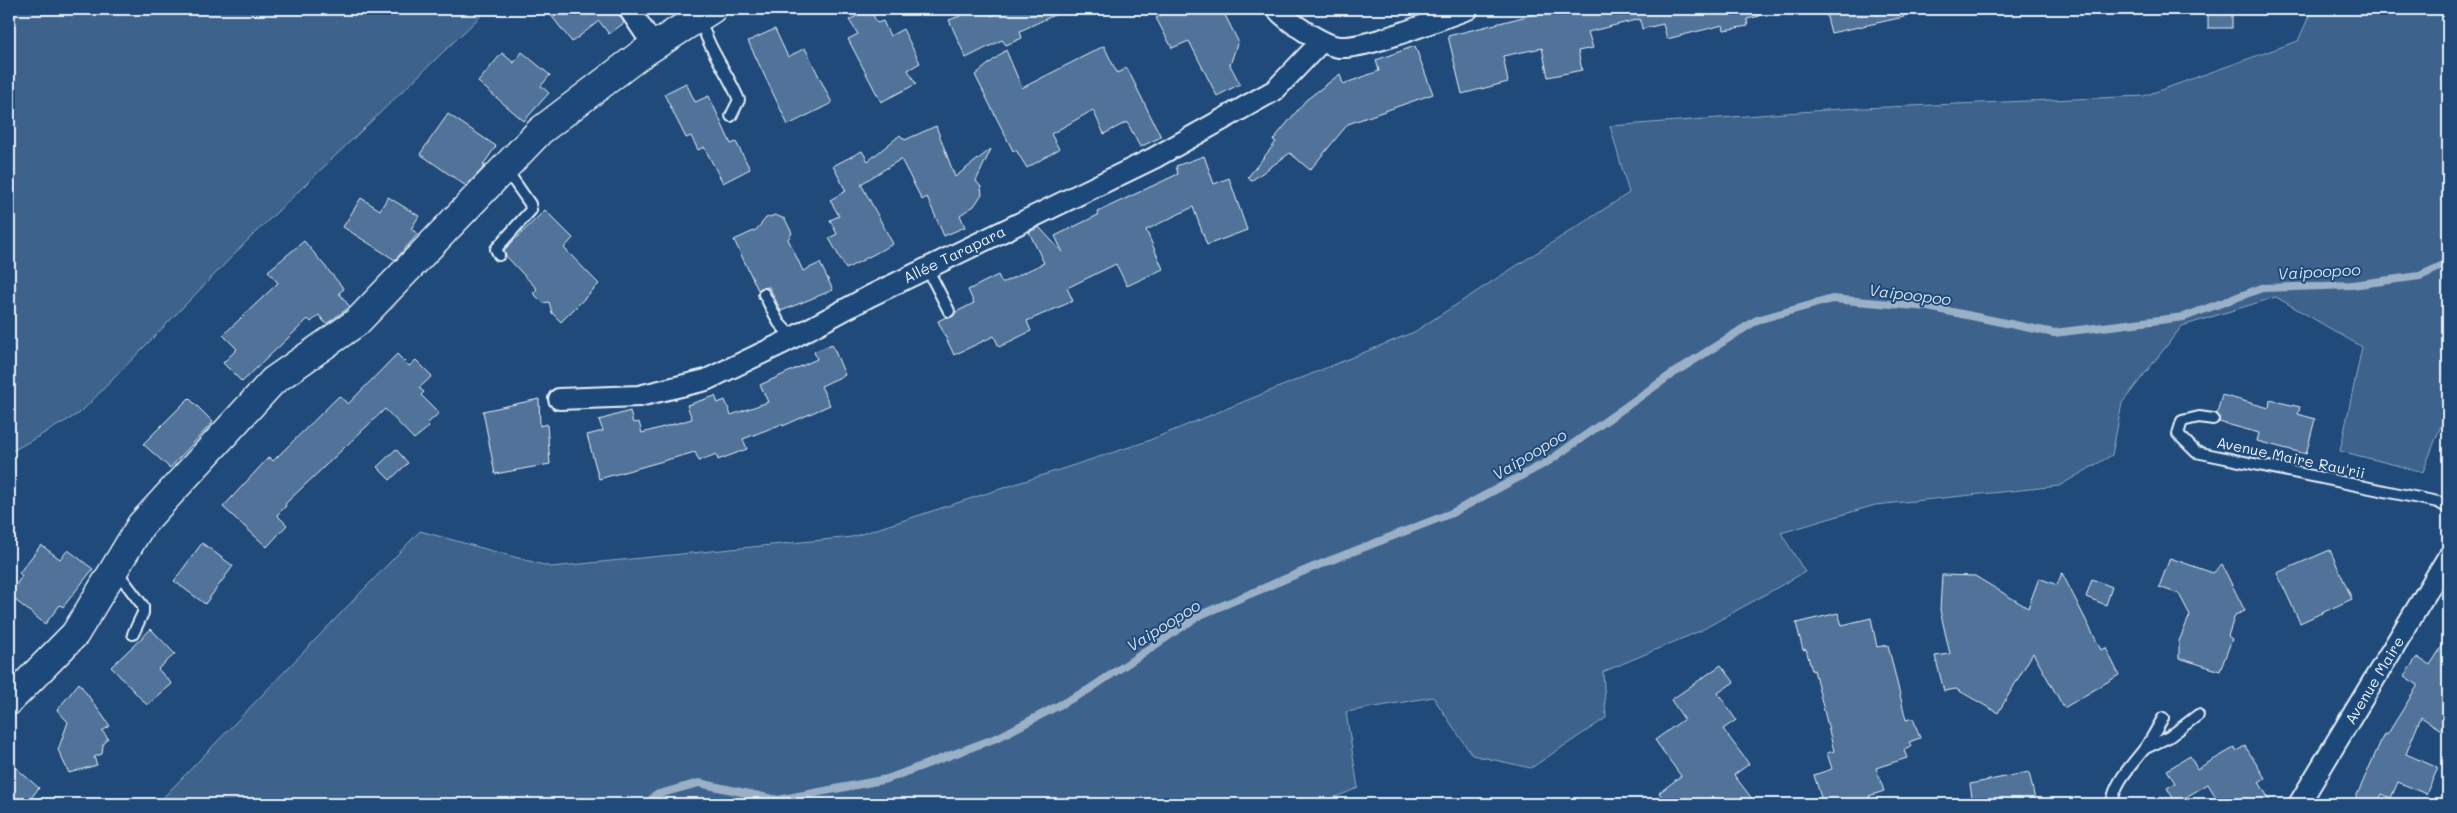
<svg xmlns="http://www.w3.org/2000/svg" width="2457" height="813" font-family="Mali,sans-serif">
<rect width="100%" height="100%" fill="#1f4a7a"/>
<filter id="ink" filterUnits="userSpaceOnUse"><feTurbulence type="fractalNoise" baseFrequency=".02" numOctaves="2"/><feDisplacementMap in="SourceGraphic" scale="10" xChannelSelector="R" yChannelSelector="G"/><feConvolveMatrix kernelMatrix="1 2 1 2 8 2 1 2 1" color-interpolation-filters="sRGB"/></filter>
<g filter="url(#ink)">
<g fill="#3c628c" stroke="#92aac2">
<path d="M 9,9 L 488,9 L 252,236 L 80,413 L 9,453 Z"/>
<path d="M 2312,9 L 2448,9 L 2448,407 L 2423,472 L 2340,451 L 2362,347 L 2276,297 L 2182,326 L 2122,403 L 2112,455 L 2059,486 L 1875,505 L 1781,533 L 1805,572 L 1700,631 L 1603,672 L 1606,718 L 1531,768 L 1472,755 L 1433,697 L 1346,712 L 1358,788 L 1318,804 L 157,804 L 420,531 L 551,567 L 852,537 L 1145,442 L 1414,332 L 1629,193 L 1610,126 L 1840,109 L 2144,96 L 2298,41 Z"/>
</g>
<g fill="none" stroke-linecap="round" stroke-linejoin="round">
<path stroke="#9ab0c7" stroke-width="8" d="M 649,804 L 655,795 L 699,783 L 778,800 L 887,779 L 999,737 L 1088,690 L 1200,615 L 1316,566 L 1452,513 L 1549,461 L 1672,374 L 1757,320 L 1832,299 L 1928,307 L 2054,333 L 2184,317 L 2262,288 L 2352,285 L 2420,276 L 2448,263"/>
</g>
<g fill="#517399" stroke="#e8f1f8">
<path d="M 546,9 L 617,9 L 624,23 L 609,34 L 599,21 L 572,42 Z"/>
<path d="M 870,9 L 877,23 L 883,21 L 890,36 L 903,29 L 920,63 L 908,70 L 916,84 L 881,102 L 848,39 L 858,34 L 849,20 Z"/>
<path d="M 958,9 L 987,9 L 991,16 L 1009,9 L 1067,9 L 1020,31 L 1022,38 L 1006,45 L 1002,40 L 966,58 L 949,20 L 960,16 Z"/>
<path d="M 1174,9 L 1222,9 L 1238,41 L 1230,65 L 1240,84 L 1217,96 L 1189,41 L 1172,48 L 1156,18 Z"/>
<path d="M 1534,9 L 1759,9 L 1760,16 L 1747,19 L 1748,26 L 1724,30 L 1723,25 L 1667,39 L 1663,24 L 1642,29 L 1640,19 L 1588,32 L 1593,48 L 1578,51 L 1582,70 L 1548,77 L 1542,48 L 1503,56 L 1508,82 L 1462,94 L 1448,36 L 1535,14 Z"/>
<path d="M 1825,9 L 1903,9 L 1904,17 L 1831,33 Z"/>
<rect x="2208" y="9" width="24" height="19"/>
<path d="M 775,29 L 788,57 L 805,48 L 832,103 L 788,125 L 748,41 Z"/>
<path d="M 1104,46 L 1117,73 L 1127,68 L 1161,137 L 1140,147 L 1127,122 L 1104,134 L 1093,110 L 1051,134 L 1059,149 L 1027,168 L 1016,150 L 1013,151 L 975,75 L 1006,50 L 1022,88 Z"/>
<path d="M 1415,46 L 1433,94 L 1348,124 L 1310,170 L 1290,153 L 1251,181 L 1248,177 L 1276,142 L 1273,140 L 1306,100 L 1340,74 L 1343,84 L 1379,71 L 1376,60 Z"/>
<path d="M 522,52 L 550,75 L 541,86 L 549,93 L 524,121 L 478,82 L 502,53 L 514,63 Z"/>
<path d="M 686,83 L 695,102 L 709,96 L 731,144 L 736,142 L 750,169 L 723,183 L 704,147 L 698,150 L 691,136 L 686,138 L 664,94 Z"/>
<path d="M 448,114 L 496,146 L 483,165 L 485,166 L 466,186 L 420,154 Z"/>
<path d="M 936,126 L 955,177 L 991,149 L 976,181 L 981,187 L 982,194 L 974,206 L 960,215 L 965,227 L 944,236 L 927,197 L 922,200 L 901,159 L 861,184 L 893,244 L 846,269 L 829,238 L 837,234 L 830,220 L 839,216 L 830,200 L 846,191 L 833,166 L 862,151 L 868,161 L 900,135 L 905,140 Z"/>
<path d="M 1204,156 L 1214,184 L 1229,178 L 1247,230 L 1207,245 L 1193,207 L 1146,230 L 1163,269 L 1127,286 L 1116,264 L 1067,288 L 1073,301 L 1027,321 L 1031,331 L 999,347 L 994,336 L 954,355 L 938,321 L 946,317 L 952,317 L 956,312 L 974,303 L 968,290 L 998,275 L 1002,283 L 1044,263 L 1029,232 L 1039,227 L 1063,253 L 1055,236 L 1098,215 L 1097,212 L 1178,174 L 1176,166 Z"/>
<path d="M 388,197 L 419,216 L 411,229 L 418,234 L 395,260 L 343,227 L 361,198 L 380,210 Z"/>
<path d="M 545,210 L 573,238 L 564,248 L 599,284 L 561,322 L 552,313 L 549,302 L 543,303 L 533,293 L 537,289 L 506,256 L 504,250 Z"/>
<path d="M 775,215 L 785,219 L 792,233 L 788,239 L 803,271 L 820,263 L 833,290 L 781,311 L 769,287 L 761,288 L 758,290 L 734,240 L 756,230 L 766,218 Z"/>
<path d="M 304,241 L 344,289 L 339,293 L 350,307 L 326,324 L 319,315 L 311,322 L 308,319 L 242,382 L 223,363 L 237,349 L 223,335 L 278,283 L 268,271 Z"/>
<path d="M 832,344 L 845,375 L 821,386 L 830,405 L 783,426 L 782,424 L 743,439 L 747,449 L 718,460 L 716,454 L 699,461 L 695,452 L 599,479 L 587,435 L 603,431 L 599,420 L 630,411 L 633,423 L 639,422 L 642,433 L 692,419 L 687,405 L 715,396 L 718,403 L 725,400 L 731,415 L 768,402 L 760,385 L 817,359 L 814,352 Z"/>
<path d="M 397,354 L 409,366 L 416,360 L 432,376 L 419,388 L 424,392 L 421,395 L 439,413 L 427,424 L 429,427 L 414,439 L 385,409 L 285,504 L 286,506 L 277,515 L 287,525 L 267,547 L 223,507 L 269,457 L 273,461 L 339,396 L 348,404 Z"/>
<path d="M 2222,395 L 2269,408 L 2270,400 L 2300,407 L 2298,414 L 2315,419 L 2306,454 L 2257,441 L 2259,433 L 2219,422 L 2217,413 Z"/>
<path d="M 189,398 L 213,422 L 170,468 L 143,444 Z"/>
<path d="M 539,399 L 540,426 L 547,424 L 550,464 L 495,474 L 483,411 Z"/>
<path d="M 396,449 L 408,463 L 390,480 L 377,467 Z"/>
<path d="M 202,543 L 233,566 L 205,604 L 174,581 Z"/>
<path d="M 41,545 L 60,559 L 68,550 L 93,569 L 63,607 L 60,605 L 45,624 L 9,595 L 22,576 L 19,573 Z"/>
<path d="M 2330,550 L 2352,599 L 2300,623 L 2277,573 Z"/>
<path d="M 2170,558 L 2213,573 L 2222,565 L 2245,611 L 2235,615 L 2228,636 L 2232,639 L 2220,671 L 2179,658 L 2179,641 L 2190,615 L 2179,594 L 2159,587 Z"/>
<path d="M 2062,573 L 2101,650 L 2106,648 L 2119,675 L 2064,708 L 2033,653 L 1998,713 L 1956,689 L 1944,691 L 1935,656 L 1950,654 L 1940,610 L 1942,575 L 1975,576 L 2028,608 L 2039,578 L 2057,585 Z"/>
<path d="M 2092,579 L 2112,587 L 2106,605 L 2086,597 Z"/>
<path d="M 1838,613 L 1842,625 L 1871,618 L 1877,647 L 1888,645 L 1906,720 L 1913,718 L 1920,738 L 1909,742 L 1911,747 L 1904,750 L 1907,758 L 1876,768 L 1884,791 L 1869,796 L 1871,804 L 1823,804 L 1814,775 L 1832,769 L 1827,753 L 1834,751 L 1814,670 L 1812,671 L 1806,649 L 1803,650 L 1796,623 Z"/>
<path d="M 151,629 L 175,654 L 158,669 L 172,684 L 147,705 L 111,667 Z"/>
<path d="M 2448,637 L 2448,718 L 2441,730 L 2421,717 L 2406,754 L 2438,768 L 2426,794 L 2398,782 L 2391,798 L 2382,794 L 2377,804 L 2353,804 L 2384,734 L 2387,735 L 2418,685 L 2404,676 L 2417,657 L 2430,665 Z"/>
<path d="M 1721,665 L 1734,682 L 1718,693 L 1736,720 L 1723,729 L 1749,764 L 1734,775 L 1756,804 L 1668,804 L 1659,793 L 1681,776 L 1655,740 L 1684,719 L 1671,700 Z"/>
<path d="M 79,683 L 110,726 L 102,731 L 108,738 L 103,745 L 102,754 L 94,757 L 97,765 L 69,773 L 58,750 L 68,722 L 57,710 Z"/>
<path d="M 2245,746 L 2265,778 L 2259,782 L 2272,804 L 2220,804 L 2208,784 L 2176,803 L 2167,788 L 2175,783 L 2167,770 L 2190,756 L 2197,769 L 2234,748 L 2236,751 Z"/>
<path d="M 9,762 L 39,788 L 26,804 L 9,804 Z"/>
<path d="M 2029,772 L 2036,804 L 1973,804 L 1970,784 Z"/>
</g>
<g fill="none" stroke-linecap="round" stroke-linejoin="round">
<defs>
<g id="lane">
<path d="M 700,18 C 708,49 727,71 739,100 L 731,116"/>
<path d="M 499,255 L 496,249 L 531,210 L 530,204 L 505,168"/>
<path d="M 927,268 L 949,311"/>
<path d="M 764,294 L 779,323 L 793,338"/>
<path d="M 2213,419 L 2199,417 L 2182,421 L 2178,434 L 2196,452 L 2438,502 L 2448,508"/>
<path d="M 115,569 L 143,606 L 143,613 L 133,634"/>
<path d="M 2146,748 L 2169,737 L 2198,715"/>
<path d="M 2112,804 C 2114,782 2132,765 2145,748 C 2152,739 2157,728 2163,718"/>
</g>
<g id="street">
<path d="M 629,9 L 654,46"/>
<path d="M 1277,9 C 1288,22 1323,45 1339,47 C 1367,49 1439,19 1468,9"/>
<path d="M 559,399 L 639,396 L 706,380 L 783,343 L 870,296 L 1154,158 L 1275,90 L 1321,42"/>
<path d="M 2299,804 L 2448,557"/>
</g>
<path id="secondary" d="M 9,701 L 75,634 L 141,525 L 273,381 L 357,322 L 540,131 L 640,55 L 712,9"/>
</defs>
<use href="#lane" stroke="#e8f1f8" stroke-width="14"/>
<use href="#street" stroke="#e8f1f8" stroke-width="24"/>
<use href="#secondary" stroke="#e8f1f8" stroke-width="31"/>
<use href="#lane" stroke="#1f4a7a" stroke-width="10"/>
<use href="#street" stroke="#1f4a7a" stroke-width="20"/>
<use href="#secondary" stroke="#1f4a7a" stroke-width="28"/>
</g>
</g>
<g text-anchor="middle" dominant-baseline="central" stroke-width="4" stroke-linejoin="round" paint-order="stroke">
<g font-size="15" fill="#e8f1f8" stroke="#1f4a7a">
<text transform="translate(954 254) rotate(-26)">Allée Tarapara</text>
<text transform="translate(2291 457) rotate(12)">Avenue Maire Rau'rii</text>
<text transform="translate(2374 680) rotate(-59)">Avenue Maire</text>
</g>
<g font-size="16" font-style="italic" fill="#d4e1ec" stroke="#1f4a7a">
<text transform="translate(2319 271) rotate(-3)">Vaipoopoo</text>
<text transform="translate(1910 294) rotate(7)">Vaipoopoo</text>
<text transform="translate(1529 454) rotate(-31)">Vaipoopoo</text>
<text transform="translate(1163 625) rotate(-32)">Vaipoopoo</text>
</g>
</g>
<rect width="2457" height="813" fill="none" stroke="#1f4a7a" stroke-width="30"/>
<rect x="15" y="15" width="2427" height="783" fill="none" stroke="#e8f1f8" stroke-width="2" filter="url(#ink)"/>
</svg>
